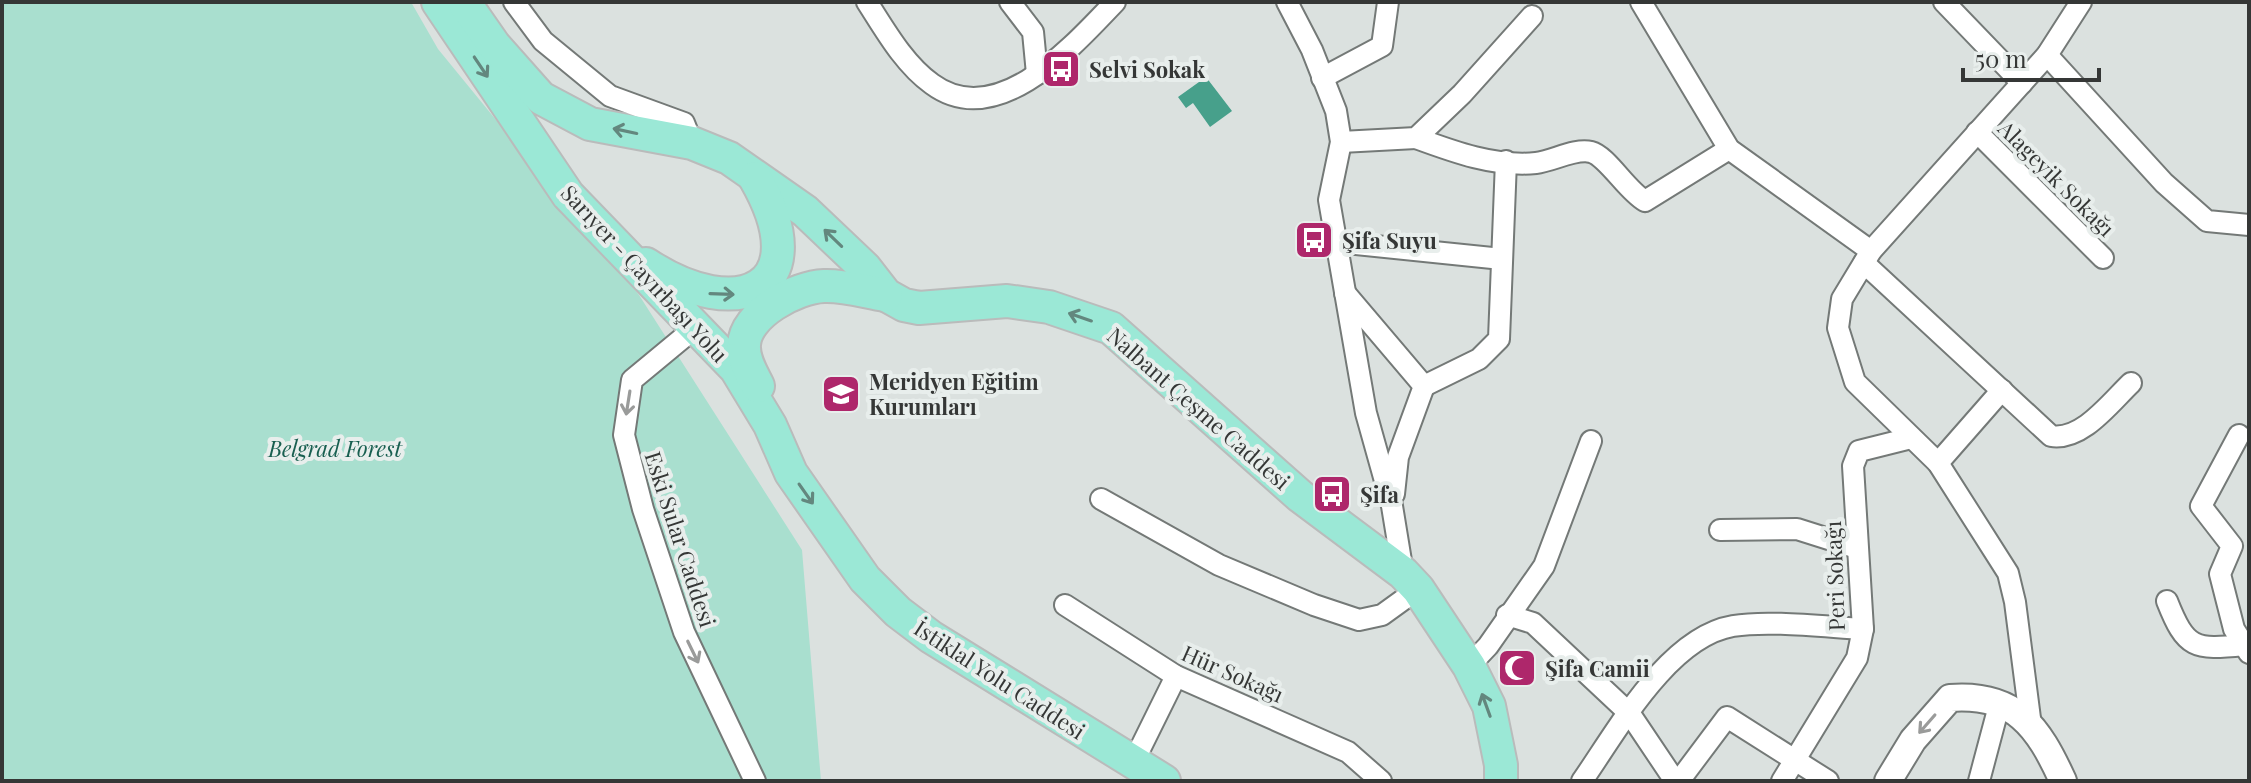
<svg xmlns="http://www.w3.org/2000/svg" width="2251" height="783" font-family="'Playfair Display',serif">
<rect width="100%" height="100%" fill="#dbe1df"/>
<path fill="#a9dfcf" d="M 2,2 L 411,2 L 438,49 L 639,295 L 802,550 L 821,781 L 2,781 Z"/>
<path fill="#47a08b" d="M 1206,77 L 1232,111 L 1210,127 L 1193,103 L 1186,108 L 1178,97 Z"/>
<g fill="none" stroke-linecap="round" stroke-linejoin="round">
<defs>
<g id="minor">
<path d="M 514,2 L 543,41 L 610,96 L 684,123 L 692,143"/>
<path d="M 867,2 C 885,30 904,64 932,84 C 997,132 1073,46 1115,2"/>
<path d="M 1010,2 L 1033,32 L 1037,74"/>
<path d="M 1287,2 L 1312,50 L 1336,111 L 1341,142 L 1329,200 L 1366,413 L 1392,506 L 1403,573"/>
<path d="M 1641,2 L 1729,149 L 1871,251"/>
<path d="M 1944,2 L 2022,83"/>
<path d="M 2047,55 L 2164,183 L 2207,221 L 2249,225"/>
<path d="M 1322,78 L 1382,46 L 1388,2"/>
<path d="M 1977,132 L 2103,258"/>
<path d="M 1416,138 C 1454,152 1495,167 1536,163 C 1553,161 1575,148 1591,152 C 1607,156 1627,191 1645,201 L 1729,149"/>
<path d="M 1341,142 L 1416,138 L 1462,94 L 1532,16"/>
<path d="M 1336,242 L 1502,259"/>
<path d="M 1864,263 L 2051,436 C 2082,441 2110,403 2131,383"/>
<path d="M 1345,293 L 1424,386 L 1398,457 L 1394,494"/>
<path d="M 696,327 L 632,380 L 624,435 L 643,509 L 684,632 L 755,781"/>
<path d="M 1424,386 L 1479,359 L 1499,339 L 1506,161"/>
<path d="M 2239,435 L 2201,506 L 2232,546 L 2220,574 L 2234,629 L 2249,653"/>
<path d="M 1938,463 L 2002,390"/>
<path d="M 1101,499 L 1219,565 L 1314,605 L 1359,620 L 1382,615 L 1418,589"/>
<path d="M 1720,530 L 1797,529 L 1857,548"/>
<path d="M 2167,601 C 2186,649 2194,650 2244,645"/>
<path d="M 1065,605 L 1176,676 L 1348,752 L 1381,781"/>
<path d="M 1507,615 L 1533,623 L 1630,714 L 1675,781"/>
<path d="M 1469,666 L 1488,646 L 1544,566 L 1591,441"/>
<path d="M 2031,726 L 2015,602 L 2008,573 L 1938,463 L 1855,382 L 1838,328 L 1842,299 L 1871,251 L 2047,55 L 2081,2"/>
<path d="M 1133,763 L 1176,676"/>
<path d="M 1582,781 C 1617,731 1668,637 1733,626 C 1768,620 1826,627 1863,629"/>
<path d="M 1679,781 L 1727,717 L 1828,781"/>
<path d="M 1782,781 L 1857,658 L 1863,629 L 1853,466 L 1859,451 L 1911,438"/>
<path d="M 1979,781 L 2000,702"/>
</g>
<path id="tertiary" d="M 1888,781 L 1913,740 L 1950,698 C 2015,693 2038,726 2063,781"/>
<g id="primary">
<path d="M 438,2 L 568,195 L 736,369 L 770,425 L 791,473 L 865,579 L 898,612 L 931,637 L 1164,781"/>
<path d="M 464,2 L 494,45 L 541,98 L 590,124 L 692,143 L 729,158 L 805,211 L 865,268 L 886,295 L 904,305 L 919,308 L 1007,301 L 1049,307 L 1111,328 L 1300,496 L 1403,573 L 1418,589 L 1469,666 L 1489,706 L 1501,765 L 1501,781"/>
<path d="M 646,264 C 738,325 819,289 755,178"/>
<path d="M 758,386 C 752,374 743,360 744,345 C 745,314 796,287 824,286 C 844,285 866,292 886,295"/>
</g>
</defs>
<use href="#minor" stroke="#747977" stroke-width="24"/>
<use href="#tertiary" stroke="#747977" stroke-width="30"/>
<use href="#primary" stroke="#babbbb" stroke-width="36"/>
<use href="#minor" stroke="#fff" stroke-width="20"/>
<use href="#tertiary" stroke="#fff" stroke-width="26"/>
<use href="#primary" stroke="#9be8d6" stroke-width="32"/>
</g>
<defs><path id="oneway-shaft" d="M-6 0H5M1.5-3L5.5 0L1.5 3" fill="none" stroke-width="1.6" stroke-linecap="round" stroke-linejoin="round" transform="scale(2)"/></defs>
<g stroke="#63877e">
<use href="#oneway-shaft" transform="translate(481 67) rotate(56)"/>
<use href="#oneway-shaft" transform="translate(625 131) rotate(-168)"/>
<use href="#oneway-shaft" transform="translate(833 238) rotate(-136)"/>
<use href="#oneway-shaft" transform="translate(722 294) rotate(2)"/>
<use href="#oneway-shaft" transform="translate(1080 317) rotate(-161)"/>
<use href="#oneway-shaft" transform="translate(806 494) rotate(55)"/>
<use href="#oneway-shaft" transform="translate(1486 705) rotate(-110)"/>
</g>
<g stroke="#9a9b9a">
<use href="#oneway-shaft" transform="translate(628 403) rotate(99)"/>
<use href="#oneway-shaft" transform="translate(693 652) rotate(64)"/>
<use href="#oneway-shaft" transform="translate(1927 724) rotate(131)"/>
</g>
<defs>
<symbol id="bus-square" viewBox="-11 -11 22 22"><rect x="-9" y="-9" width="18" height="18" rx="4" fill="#ae276b" stroke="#e8eeec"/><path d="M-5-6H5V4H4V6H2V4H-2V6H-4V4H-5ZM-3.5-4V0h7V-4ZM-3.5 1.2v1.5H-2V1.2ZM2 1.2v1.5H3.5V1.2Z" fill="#fff"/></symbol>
<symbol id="school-square" viewBox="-11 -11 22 22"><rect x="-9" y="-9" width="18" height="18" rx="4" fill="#ae276b" stroke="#e8eeec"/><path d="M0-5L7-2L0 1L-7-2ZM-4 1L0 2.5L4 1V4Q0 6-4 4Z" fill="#fff"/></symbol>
<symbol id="mosque-square" viewBox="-11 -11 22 22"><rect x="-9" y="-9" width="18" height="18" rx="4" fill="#ae276b" stroke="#e8eeec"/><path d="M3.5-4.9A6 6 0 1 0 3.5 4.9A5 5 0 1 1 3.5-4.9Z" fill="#fff"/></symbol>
</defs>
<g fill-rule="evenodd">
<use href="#bus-square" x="1039" y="47" width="44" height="44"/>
<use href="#bus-square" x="1292" y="218" width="44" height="44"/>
<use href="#school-square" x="819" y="372" width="44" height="44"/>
<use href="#bus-square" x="1310" y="472" width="44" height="44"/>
<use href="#mosque-square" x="1495" y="646" width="44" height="44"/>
</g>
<g text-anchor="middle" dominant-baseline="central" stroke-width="8" stroke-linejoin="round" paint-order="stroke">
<g font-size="22" font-weight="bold" fill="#353736" stroke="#e8eeec" text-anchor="start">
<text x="1089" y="69">Selvi Sokak</text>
<text x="1342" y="240">Şifa Suyu</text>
<text x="869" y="381">Meridyen Eğitim<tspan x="869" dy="25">Kurumları</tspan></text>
<text x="1360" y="494">Şifa</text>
<text x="1545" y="668">Şifa Camii</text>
</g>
<g font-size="22" fill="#353736" stroke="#e8eeec">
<text transform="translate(2057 178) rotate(45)">Alageyik Sokağı</text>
<text transform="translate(645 273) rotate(47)">Sarıyer - Çayırbaşı Yolu</text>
<text transform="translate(1199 408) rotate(41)">Nalbant Çeşme Caddesi</text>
<text transform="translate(681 539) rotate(72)">Eski Sular Caddesi</text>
<text transform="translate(1834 576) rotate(-92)">Peri Sokağı</text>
<text transform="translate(1233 673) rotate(24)">Hür Sokağı</text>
<text transform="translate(1000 679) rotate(33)">İstiklal Yolu Caddesi</text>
</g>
<g font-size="22" font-style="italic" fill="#185f50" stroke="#e8eeec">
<text x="335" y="448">Belgrad Forest</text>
</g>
</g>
<rect width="2251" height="783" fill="none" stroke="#353736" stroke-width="8"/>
<path d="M1963 68v12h136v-12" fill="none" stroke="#353736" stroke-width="4"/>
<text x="1975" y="68" font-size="24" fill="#353736" stroke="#e8eeec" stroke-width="6" paint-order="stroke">50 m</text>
</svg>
